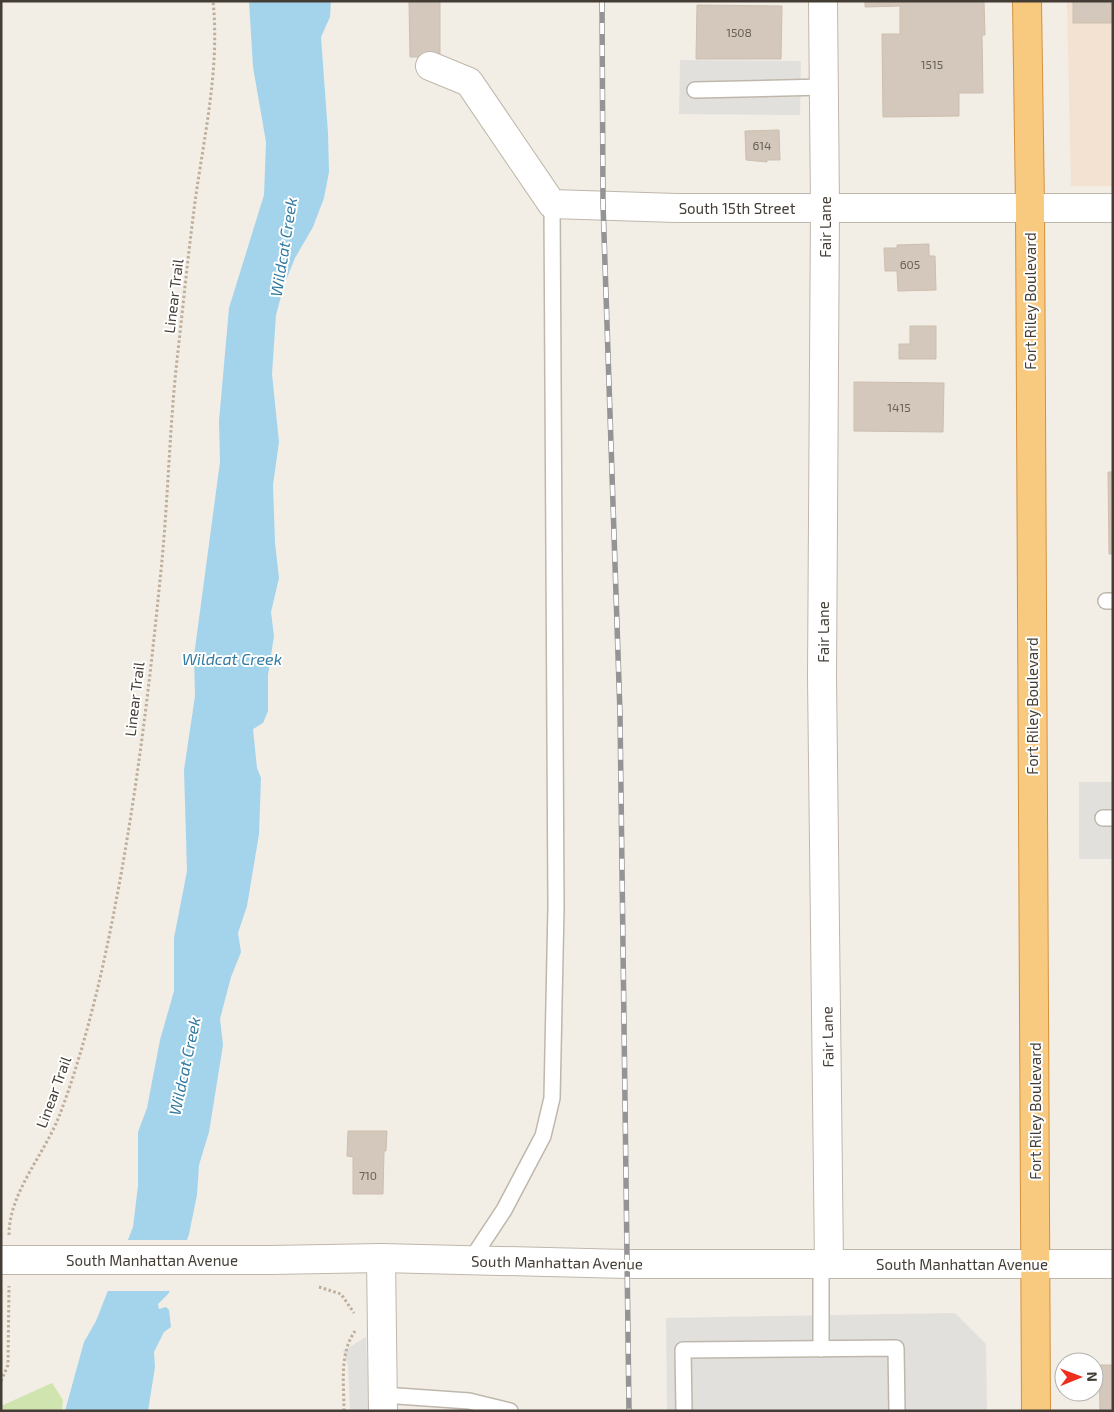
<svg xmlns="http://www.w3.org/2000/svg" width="1114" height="1412" font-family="'Exo 2',sans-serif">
<rect width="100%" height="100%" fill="#f2ede5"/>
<path fill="#f3e2d1" d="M 1067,1 L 1113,1 L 1113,186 L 1071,186 Z"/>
<path fill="#d0e4af" d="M 52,1383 L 63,1400 L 62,1411 L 1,1411 L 1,1406 Z"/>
<g fill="#e2e0dd">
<path d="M 680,60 L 801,61 L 800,115 L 679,114 Z"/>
<rect x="1079" y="782" width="34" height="77"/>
<path d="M 955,1313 L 986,1344 L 987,1411 L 667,1411 L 666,1318 Z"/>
<path d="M 366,1337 L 369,1411 L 350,1411 L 348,1365 L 343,1351 Z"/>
</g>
<path fill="#a3d4ec" d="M 249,1 L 331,1 L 330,17 L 321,37 L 328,133 L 329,172 L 324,198 L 313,227 L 295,258 L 284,285 L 276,315 L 272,374 L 279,442 L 273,485 L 275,543 L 279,578 L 271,612 L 274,636 L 268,675 L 268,711 L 263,723 L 253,729 L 257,768 L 261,778 L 259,834 L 247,906 L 238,933 L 241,952 L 231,977 L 220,1019 L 223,1045 L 209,1132 L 199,1165 L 197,1195 L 189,1234 L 169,1293 L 158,1304 L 159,1309 L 166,1307 L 169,1310 L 171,1327 L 164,1332 L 154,1352 L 155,1367 L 148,1411 L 65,1411 L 84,1342 L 96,1321 L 133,1227 L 138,1186 L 138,1132 L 147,1108 L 160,1040 L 174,991 L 174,938 L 187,871 L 184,770 L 195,696 L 194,656 L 220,462 L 219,421 L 229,308 L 264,195 L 266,142 L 253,67 Z"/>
<path fill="#f2ede5" d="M 125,1240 L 189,1240 L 172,1291 L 105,1291 Z"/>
<g fill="#d3c8bb" stroke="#cdbfaf">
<path d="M 409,1 L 440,1 L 440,57 L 410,57 Z"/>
<path d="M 865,1 L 984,1 L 985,35 L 982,35 L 983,93 L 959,93 L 959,116 L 883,117 L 882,34 L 900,34 L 900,6 L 865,7 Z"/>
<rect x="1073" y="1" width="40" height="22"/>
<path d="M 697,5 L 782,6 L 781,59 L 696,59 Z"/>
<path d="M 779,130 L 780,160 L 767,160 L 767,162 L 746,160 L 745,131 Z"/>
<path d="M 929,244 L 929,256 L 935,256 L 936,290 L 898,291 L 897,271 L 885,271 L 884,248 L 897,248 L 897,245 Z"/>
<path d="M 910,326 L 936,326 L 936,359 L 899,359 L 899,344 L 910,344 Z"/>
<path d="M 854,382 L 944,383 L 943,432 L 854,431 Z"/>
<path d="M 1108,472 L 1113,472 L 1113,554 L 1109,554 Z"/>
<path d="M 348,1131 L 387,1131 L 386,1151 L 384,1151 L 383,1194 L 353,1194 L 353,1157 L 347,1156 Z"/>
<path d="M 1099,1365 L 1113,1365 L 1113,1411 L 1100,1411 Z"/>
</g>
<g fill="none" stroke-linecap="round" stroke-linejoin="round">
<defs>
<g id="service">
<path d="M 695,90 L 824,87"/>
<path d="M 1106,601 L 1113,601"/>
<path d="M 1103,818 L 1113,818"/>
<path d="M 471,1260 L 504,1210 L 543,1136 L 552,1098 L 556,907 L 552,204"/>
<path d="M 821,1263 L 821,1349"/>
<path d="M 383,1395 L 469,1401 L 510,1411"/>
<path d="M 684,1411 L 683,1350 L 896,1348 L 897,1411"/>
</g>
<g id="minor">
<path d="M 823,1 L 825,208 L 822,677 L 829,1263"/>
<path d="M 430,66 L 469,82 L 552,204 L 676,208 L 1113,208"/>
<path d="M 381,1258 L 383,1411"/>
</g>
<path id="tertiary" d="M 271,1260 L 381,1258 L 627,1264 L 1113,1264"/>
<path id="trunk" d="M 1027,1 L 1030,207 L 1036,1411"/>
</defs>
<use href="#service" stroke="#bfb7ab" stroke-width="18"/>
<use href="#minor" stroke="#bfb7ab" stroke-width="30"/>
<use href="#tertiary" stroke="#bfb7ab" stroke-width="30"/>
<use href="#trunk" stroke="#d5913b" stroke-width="30"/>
<g stroke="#beae9a" stroke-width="3" stroke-dasharray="2.5 2.5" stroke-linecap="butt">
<path d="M 9,1235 C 9,1192 45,1154 60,1114 C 77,1069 90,1021 101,974 C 130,845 147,712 160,580 C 168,507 169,433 177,360 C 183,307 188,255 195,202 C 204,136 220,68 213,1"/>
<path d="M 319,1287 L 341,1294 L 354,1313"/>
<path d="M 1,1381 L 8,1365 L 9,1286"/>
<path d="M 344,1411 C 344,1384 339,1354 355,1331"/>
</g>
<use href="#service" stroke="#fff" stroke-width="15"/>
<use href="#minor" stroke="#fff" stroke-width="28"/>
<use href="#tertiary" stroke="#fff" stroke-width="28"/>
<use href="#trunk" stroke="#f8ca80" stroke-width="28"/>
<defs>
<path id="rail" d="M 602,1 L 603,204 L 620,714 L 629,1411"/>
</defs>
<use href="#rail" stroke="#949494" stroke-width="5.5"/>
<use href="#rail" stroke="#fff" stroke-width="4" stroke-dasharray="11" stroke-linecap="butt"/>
<defs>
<path id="tertiary-bridge" d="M 1,1260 L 271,1260"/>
</defs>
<use href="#tertiary-bridge" stroke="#bfb7ab" stroke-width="30" stroke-linecap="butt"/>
<use href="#tertiary-bridge" stroke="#fff" stroke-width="28"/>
</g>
<g text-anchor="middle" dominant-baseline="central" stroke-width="4" stroke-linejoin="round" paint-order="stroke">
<g font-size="12" fill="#686056">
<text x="739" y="32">1508</text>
<text x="932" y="64">1515</text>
<text x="762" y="145">614</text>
<text x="910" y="264">605</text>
<text x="899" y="407">1415</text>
<text x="368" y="1175">710</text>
</g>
<g font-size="15" fill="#443d35" stroke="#fff">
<text x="737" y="208">South 15th Street</text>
<text transform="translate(825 227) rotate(-90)">Fair Lane</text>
<text transform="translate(173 296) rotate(-83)">Linear Trail</text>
<text transform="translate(1030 301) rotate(-90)">Fort Riley Boulevard</text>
<text transform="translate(823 632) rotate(-90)">Fair Lane</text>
<text transform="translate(134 699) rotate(-83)">Linear Trail</text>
<text transform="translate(1032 706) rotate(-90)">Fort Riley Boulevard</text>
<text transform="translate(827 1037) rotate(-91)">Fair Lane</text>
<text transform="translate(53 1092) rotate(-70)">Linear Trail</text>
<text transform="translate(1035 1111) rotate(-90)">Fort Riley Boulevard</text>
<text x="152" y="1260">South Manhattan Avenue</text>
<text transform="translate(557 1262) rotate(1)">South Manhattan Avenue</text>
<text x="962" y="1264">South Manhattan Avenue</text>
</g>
<g font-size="16" font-style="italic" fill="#327ba2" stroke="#fff">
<text transform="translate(283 247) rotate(-81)">Wildcat Creek</text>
<text x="232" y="658">Wildcat Creek</text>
<text transform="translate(184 1066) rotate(-78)">Wildcat Creek</text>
</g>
</g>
<rect width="1114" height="1412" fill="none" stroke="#443d35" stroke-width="5"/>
<g transform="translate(1079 1377) rotate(89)"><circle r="24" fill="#ffffff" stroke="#b4b1ae"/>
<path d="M0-4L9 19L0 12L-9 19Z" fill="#ef2e1e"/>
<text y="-8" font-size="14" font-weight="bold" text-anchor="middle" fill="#443d35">N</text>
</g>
</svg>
